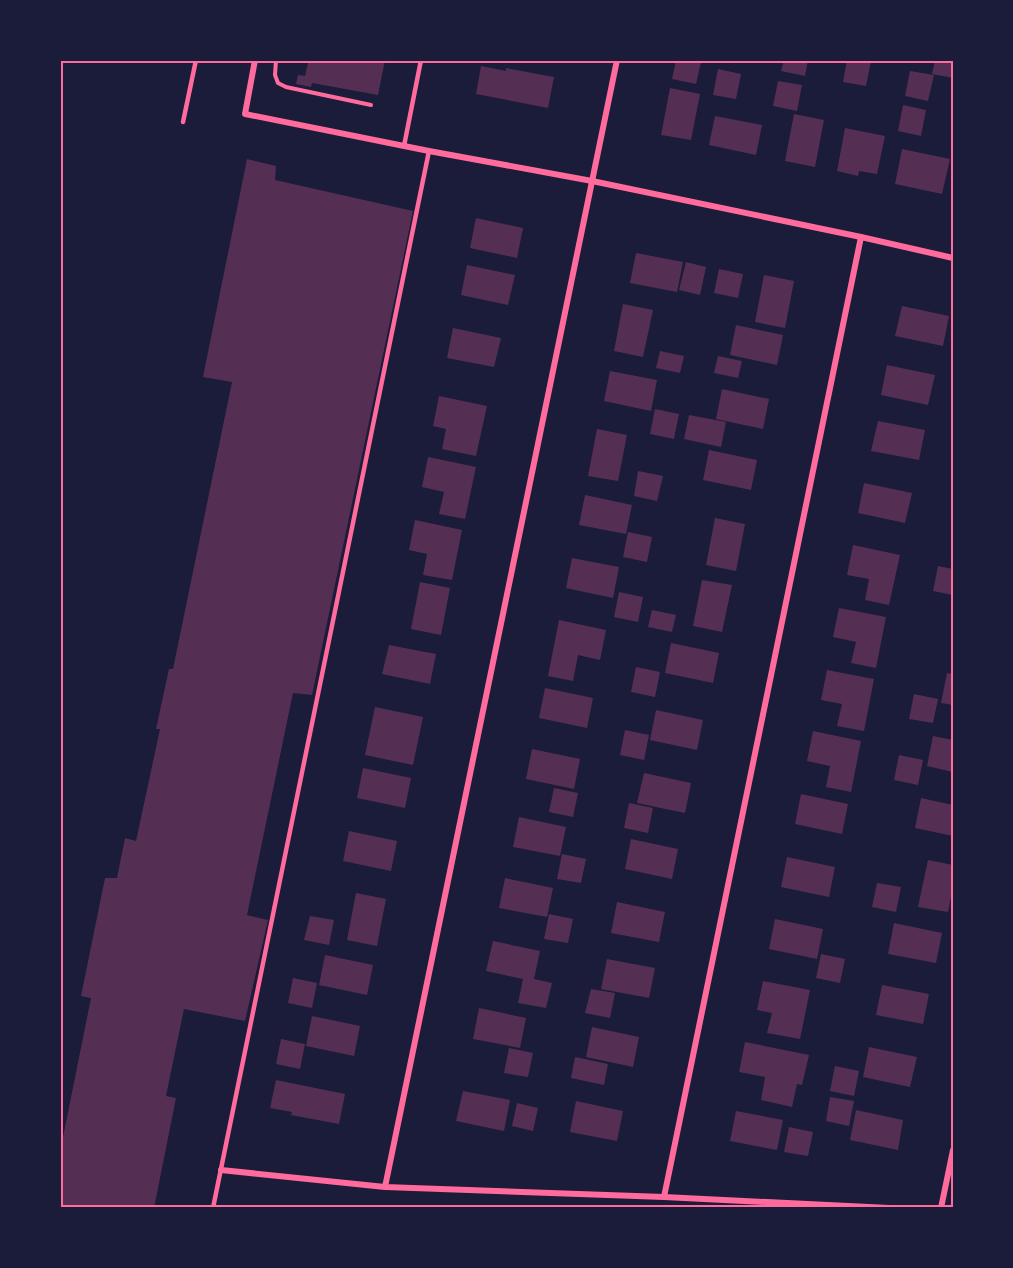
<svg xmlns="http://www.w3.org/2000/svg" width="1013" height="1268" font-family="Poppins,sans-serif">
<rect width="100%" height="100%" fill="#1b1b3a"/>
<g fill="#542f53">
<path d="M 297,60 L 385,60 L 378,95 L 312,83 L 311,87 L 296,84 L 298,75 L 305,76 L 308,63 L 297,61 Z"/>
<path d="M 676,60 L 693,60 L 701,62 L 696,84 L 672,79 Z"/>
<path d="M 784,60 L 808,60 L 805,76 L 781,71 Z"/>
<path d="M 847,60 L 871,61 L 866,86 L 843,82 Z"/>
<path d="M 935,60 L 953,60 L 953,78 L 932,74 Z"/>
<path d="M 481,66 L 506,71 L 506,68 L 554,77 L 548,108 L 476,94 Z"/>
<path d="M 718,69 L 741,74 L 736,99 L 713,95 Z"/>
<path d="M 910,71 L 934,75 L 928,101 L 905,96 Z"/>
<path d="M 778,81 L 802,85 L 797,111 L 773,106 Z"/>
<path d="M 670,88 L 700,94 L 691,140 L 661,135 Z"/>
<path d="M 903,105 L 926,110 L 921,136 L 898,131 Z"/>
<path d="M 794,114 L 824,120 L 815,167 L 785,161 Z"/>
<path d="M 715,116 L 762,125 L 756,155 L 709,145 Z"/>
<path d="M 845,128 L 885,136 L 877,174 L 859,171 L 858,176 L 837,171 Z"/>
<path d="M 902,149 L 950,159 L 942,194 L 895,184 Z"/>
<path d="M 247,159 L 276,166 L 275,180 L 413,211 L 312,695 L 293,693 L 247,915 L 268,920 L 245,1021 L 184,1009 L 166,1096 L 176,1098 L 154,1208 L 60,1208 L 60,1152 L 91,998 L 81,996 L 105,878 L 117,878 L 125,838 L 136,841 L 160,729 L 156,729 L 169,669 L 173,669 L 232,382 L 203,377 Z"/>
<path d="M 476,218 L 523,228 L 517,258 L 470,248 Z"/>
<path d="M 636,253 L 683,262 L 677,292 L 630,283 Z"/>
<path d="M 686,262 L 706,267 L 700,295 L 679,290 Z"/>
<path d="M 467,265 L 515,275 L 508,305 L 461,295 Z"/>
<path d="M 719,269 L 743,274 L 738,298 L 714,293 Z"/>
<path d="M 764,275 L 794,281 L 785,328 L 755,322 Z"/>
<path d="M 623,304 L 653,310 L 643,357 L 614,351 Z"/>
<path d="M 902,306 L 949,316 L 943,346 L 895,336 Z"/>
<path d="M 736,325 L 783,335 L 777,365 L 730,355 Z"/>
<path d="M 453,328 L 501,338 L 494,367 L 447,358 Z"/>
<path d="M 660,351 L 684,356 L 680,373 L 656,368 Z"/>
<path d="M 718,356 L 742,361 L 738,378 L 714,373 Z"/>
<path d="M 887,365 L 935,375 L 928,405 L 881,395 Z"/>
<path d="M 610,371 L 657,380 L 651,411 L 604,401 Z"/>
<path d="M 722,389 L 769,399 L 763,429 L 716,419 Z"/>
<path d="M 439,396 L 487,406 L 476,456 L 442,449 L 446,429 L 433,426 Z"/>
<path d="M 655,409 L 679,414 L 674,439 L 650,434 Z"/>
<path d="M 689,415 L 726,422 L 721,447 L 684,439 Z"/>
<path d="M 878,421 L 925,430 L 919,460 L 871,451 Z"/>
<path d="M 597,429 L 627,435 L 618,481 L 588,476 Z"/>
<path d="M 709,450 L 757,460 L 751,490 L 703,480 Z"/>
<path d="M 428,457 L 476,467 L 465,519 L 439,514 L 444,492 L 422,487 Z"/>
<path d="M 638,471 L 663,476 L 657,501 L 634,496 Z"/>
<path d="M 864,483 L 912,493 L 905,523 L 858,513 Z"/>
<path d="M 585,495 L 632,505 L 626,534 L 579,525 Z"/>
<path d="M 715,518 L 745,524 L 736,571 L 706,565 Z"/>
<path d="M 415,520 L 462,530 L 452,580 L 423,575 L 427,554 L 409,550 Z"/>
<path d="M 628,532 L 652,537 L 647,562 L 623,557 Z"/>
<path d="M 853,545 L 900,555 L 889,605 L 865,600 L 869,579 L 847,575 Z"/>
<path d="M 572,558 L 619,567 L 613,598 L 566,588 Z"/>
<path d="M 938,566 L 953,569 L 953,595 L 933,591 Z"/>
<path d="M 702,580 L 732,585 L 722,632 L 693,626 Z"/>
<path d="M 420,582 L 450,588 L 441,635 L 411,629 Z"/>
<path d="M 619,592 L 643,597 L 638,622 L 614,617 Z"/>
<path d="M 839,608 L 886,617 L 876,668 L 851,663 L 856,642 L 833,637 Z"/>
<path d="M 652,610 L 676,615 L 672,632 L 648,627 Z"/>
<path d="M 559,620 L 606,630 L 600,660 L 578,655 L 573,681 L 548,676 Z"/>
<path d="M 671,643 L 719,653 L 713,683 L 665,673 Z"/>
<path d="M 389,645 L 436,654 L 430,684 L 382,674 Z"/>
<path d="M 636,667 L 660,672 L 655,697 L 631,692 Z"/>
<path d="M 827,670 L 874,679 L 864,731 L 837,726 L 842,704 L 821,700 Z"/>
<path d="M 947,673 L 953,674 L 953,705 L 941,703 Z"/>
<path d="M 545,688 L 593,698 L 587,728 L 539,718 Z"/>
<path d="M 914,694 L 938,699 L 933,723 L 909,719 Z"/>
<path d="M 375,707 L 423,717 L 413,765 L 365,755 Z"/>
<path d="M 656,710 L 703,720 L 697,750 L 650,740 Z"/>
<path d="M 625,730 L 649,735 L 644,760 L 620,755 Z"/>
<path d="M 813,731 L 861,741 L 851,792 L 826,787 L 830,766 L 807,761 Z"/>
<path d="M 933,736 L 953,740 L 953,772 L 927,766 Z"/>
<path d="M 532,749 L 580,759 L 574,789 L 526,779 Z"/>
<path d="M 899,755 L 923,760 L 918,785 L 894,780 Z"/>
<path d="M 363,768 L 411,778 L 405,808 L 357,798 Z"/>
<path d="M 644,773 L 691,783 L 685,813 L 637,803 Z"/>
<path d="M 554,788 L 578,793 L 573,817 L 549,812 Z"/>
<path d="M 801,794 L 848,804 L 842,834 L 795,824 Z"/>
<path d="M 921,798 L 953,805 L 953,836 L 915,828 Z"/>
<path d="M 629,803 L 653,808 L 648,833 L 624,828 Z"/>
<path d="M 519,817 L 566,827 L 560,856 L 513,847 Z"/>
<path d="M 349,831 L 397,841 L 391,871 L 343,861 Z"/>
<path d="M 631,839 L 678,849 L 672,879 L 625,869 Z"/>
<path d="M 562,854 L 586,859 L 581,883 L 557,879 Z"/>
<path d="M 787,857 L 835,867 L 829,897 L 781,887 Z"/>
<path d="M 928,860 L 953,865 L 953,887 L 948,912 L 918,907 Z"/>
<path d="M 505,878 L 553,888 L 547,917 L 499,908 Z"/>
<path d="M 877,883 L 901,887 L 896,912 L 872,907 Z"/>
<path d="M 356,893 L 386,899 L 377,946 L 347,940 Z"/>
<path d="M 617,902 L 665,912 L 659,942 L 611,933 Z"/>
<path d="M 549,914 L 573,919 L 568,943 L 544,939 Z"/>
<path d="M 310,916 L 334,920 L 329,945 L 304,940 Z"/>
<path d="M 775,919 L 823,929 L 817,959 L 769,949 Z"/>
<path d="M 894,923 L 942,933 L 936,963 L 888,954 Z"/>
<path d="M 493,941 L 540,951 L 534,979 L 552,983 L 546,1008 L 518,1003 L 523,979 L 486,971 Z"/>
<path d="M 821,954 L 845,959 L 840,983 L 816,978 Z"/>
<path d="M 325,955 L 373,965 L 367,995 L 319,985 Z"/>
<path d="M 607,959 L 655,968 L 649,998 L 601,989 Z"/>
<path d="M 293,978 L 317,983 L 312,1008 L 288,1003 Z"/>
<path d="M 763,981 L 810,990 L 800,1039 L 767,1033 L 772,1013 L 757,1010 Z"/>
<path d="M 882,985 L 929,994 L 923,1024 L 876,1015 Z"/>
<path d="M 591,989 L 615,993 L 610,1018 L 585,1013 Z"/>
<path d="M 479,1008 L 526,1018 L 520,1048 L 473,1039 Z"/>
<path d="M 312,1016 L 360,1026 L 354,1056 L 306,1046 Z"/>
<path d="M 592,1027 L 639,1037 L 633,1067 L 586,1057 Z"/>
<path d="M 281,1039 L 305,1044 L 300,1069 L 276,1064 Z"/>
<path d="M 745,1042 L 809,1055 L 802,1085 L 797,1084 L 792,1107 L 761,1100 L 765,1077 L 739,1072 Z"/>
<path d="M 869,1047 L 917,1057 L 910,1087 L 863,1077 Z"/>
<path d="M 509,1048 L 533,1053 L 528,1077 L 504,1073 Z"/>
<path d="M 575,1057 L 608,1064 L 604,1085 L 571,1078 Z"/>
<path d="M 835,1066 L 859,1071 L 854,1096 L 830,1091 Z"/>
<path d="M 276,1080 L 345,1094 L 339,1124 L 291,1115 L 292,1112 L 270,1108 Z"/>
<path d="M 463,1091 L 510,1100 L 504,1131 L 456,1121 Z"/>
<path d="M 830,1097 L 854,1101 L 849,1126 L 826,1121 Z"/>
<path d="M 576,1101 L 623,1111 L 617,1141 L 570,1132 Z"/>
<path d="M 517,1103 L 538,1108 L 533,1131 L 512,1126 Z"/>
<path d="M 856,1110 L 903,1120 L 898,1150 L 850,1140 Z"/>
<path d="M 736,1111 L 783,1120 L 777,1150 L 730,1141 Z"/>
<path d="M 789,1127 L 813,1132 L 808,1156 L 784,1152 Z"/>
</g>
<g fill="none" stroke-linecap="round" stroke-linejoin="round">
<path stroke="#ff6b9d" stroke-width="4" d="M 276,60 L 275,75 L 278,83 L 286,87 L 371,105"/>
<g stroke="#ff6b9d" stroke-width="4.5">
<path d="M 183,122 L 196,60"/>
<path d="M 404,146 L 421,60"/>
<path d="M 213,1208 L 429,151"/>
</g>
<g stroke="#ff6b9d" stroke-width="6">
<path d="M 255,60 L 245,114 L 429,151 L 592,181 L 861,237 L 953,258"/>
<path d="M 221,1170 L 385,1187 L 664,1197 L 889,1208"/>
<path d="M 385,1187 L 617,60"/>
<path d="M 664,1197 L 861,237"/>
<path d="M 941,1208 L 953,1150"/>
</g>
</g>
<rect width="1013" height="1268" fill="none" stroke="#1b1b3a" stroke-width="123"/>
<rect x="62" y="62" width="890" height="1144" fill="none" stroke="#ff6b9d" stroke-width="2"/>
</svg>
